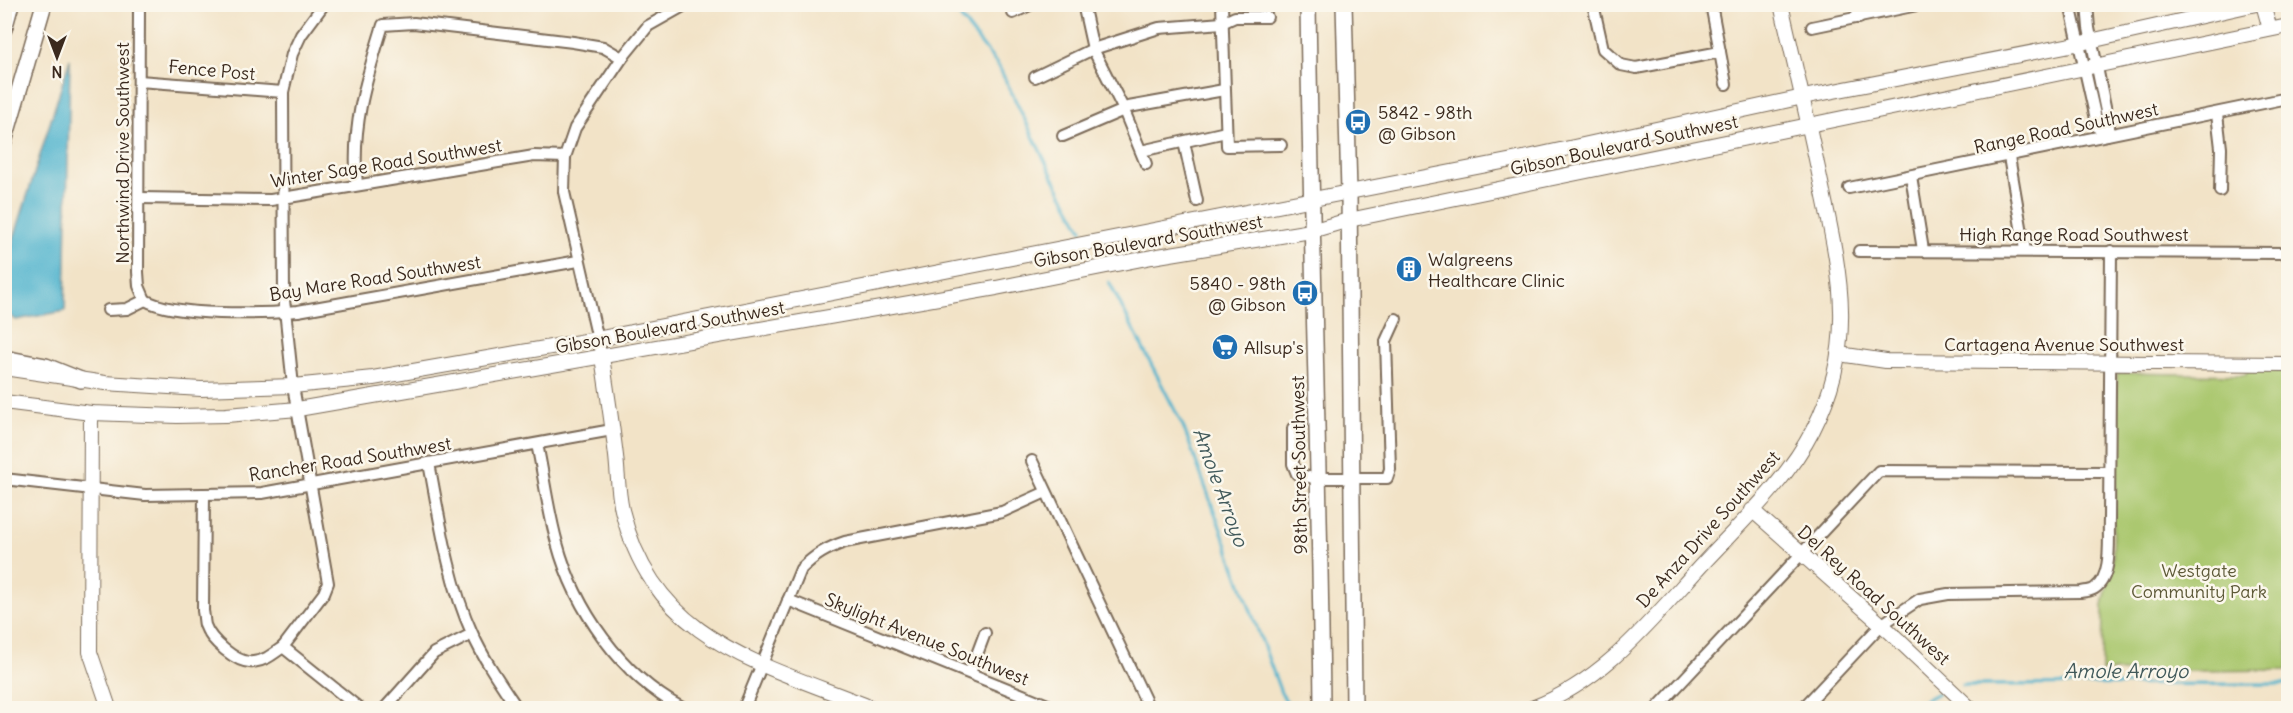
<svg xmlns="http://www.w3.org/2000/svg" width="2293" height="713" font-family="Delius,sans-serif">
<rect width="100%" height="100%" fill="#fbf7ec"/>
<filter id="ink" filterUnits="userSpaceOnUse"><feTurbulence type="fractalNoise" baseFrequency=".0167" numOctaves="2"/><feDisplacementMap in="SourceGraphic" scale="12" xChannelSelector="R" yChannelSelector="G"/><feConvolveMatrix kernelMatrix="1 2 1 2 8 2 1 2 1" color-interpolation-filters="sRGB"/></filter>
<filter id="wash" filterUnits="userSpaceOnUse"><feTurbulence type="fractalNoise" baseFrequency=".008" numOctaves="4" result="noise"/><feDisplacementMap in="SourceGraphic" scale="24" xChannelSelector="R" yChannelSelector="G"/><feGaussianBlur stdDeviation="1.35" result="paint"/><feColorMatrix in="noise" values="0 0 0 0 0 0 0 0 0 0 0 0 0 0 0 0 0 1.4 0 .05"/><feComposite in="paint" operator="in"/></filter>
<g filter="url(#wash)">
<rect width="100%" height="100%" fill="#f2e3c7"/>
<path fill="#abc870" stroke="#737947" stroke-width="1.5" d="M 2247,371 L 2288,371 L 2288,670 L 2102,672 L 2103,605 L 2113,559 L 2117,373 L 2246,375 Z"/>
<path fill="#4eb2cd" stroke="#446e76" stroke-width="1.5" d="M 70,59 L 65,311 L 16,320 L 5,312 L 5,267 Z"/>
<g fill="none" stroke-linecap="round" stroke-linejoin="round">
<g stroke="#4eb2cd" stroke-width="3">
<path d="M 950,4 L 999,67 L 1054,179 L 1082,230"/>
<path d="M 1109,282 L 1183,426 L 1281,693 L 1291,708"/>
<path d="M 1963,685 L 2288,684"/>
<path d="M 1910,708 L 1938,693"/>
</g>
</g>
</g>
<g filter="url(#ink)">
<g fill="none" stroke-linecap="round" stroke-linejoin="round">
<defs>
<g id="minor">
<path d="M 139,4 L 138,272 L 139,286 L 145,300"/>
<path d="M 1083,4 L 1093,49 L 1123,108 L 1146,164"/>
<path d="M 1222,4 L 1227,146 L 1281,145"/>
<path d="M 1593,4 L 1603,49 L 1621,65 L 1636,68 L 1720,52"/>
<path d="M 1711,4 L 1726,84"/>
<path d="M 1856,4 L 1859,18"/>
<path d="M 2070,4 L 2098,128 L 2107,135 L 2109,126 L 2089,28 L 2087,4"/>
<path d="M 1013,13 L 1032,4"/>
<path d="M 1812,27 L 1922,4"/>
<path d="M 1035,77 L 1093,49 L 1159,28 L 1222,23 L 1235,17 L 1267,17"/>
<path d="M 139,81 L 283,92"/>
<path d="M 1123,108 L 1224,90"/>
<path d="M 2217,114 L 2221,148 L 2220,191"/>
<path d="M 1063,136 L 1124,110"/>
<path d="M 1184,142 L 1197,201"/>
<path d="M 1141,151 L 1226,132"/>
<path d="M 2009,157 L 2025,250"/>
<path d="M 1911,176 L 1923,250"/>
<path d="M 357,185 C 351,126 366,80 383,25 L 414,23 L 573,42 L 603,47 L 622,58"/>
<path d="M 1849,188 L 2288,98"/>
<path d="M 140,198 L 271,200 L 534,156 L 565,157"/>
<path d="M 1859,251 L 2288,253"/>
<path d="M 108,310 L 127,309 L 145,300 C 175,317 263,314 298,311 L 578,261"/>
<path d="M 602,357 L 564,192 L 565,157 L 575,128 L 622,58 L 648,26 L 687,4"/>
<path d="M 1293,428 L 1293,464 L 1297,474 L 1313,478 L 1387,478 L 1390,469 L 1386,341 L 1396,319"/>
<path d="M 537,444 C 544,477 548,511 557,543 C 575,610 621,675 682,708"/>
<path d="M 1032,461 L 1149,708"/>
<path d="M 429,463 C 440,521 448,580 472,633 C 484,660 501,684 517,708"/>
<path d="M 4,479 L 145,495 L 262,493 L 612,430"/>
<path d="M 204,495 L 203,611 C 204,615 204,621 205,625 C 210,640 237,664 253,662 C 265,661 273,654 283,647 L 359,708"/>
<path d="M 788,600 L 1055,708"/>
<path d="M 283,647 L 324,593 L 328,583 L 293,386 L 284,300 L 283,92 L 292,54 L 301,35 L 324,4"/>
<path d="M 970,673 L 985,633"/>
<path d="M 385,708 L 434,653 L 472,634"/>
<path d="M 744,708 L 801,569 C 815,555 827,548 845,542 L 1002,512 L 1046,492"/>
<path d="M 1657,708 L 1879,471 L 2108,472"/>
<path d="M 1803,708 L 1881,625 L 1920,599 L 1948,594 L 2081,592 C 2085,591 2092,591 2095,588 C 2113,576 2108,538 2109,519 L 2111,251"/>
</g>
<g id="tertiary">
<path d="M 2263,4 L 2270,29"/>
<path d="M 1839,354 L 1886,361 L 2288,364"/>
<path d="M 602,357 C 607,390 612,423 616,456 C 618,474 618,493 622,510 C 654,642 761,663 872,708"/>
<path d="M 4,368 L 105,383 L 201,389 L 293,386 L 373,378 L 597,339 L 1528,157 L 1803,97 L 2081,43 L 2256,4"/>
<path d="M 4,402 L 91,413 L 177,416 L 226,415 L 298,409 L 996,288 L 1152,257 L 1311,231 L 1349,220 L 2288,26"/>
<path d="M 91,413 L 90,652 L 109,708"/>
<path d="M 1752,510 L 1890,632 L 1970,708"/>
<path d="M 1532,708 C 1603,681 1648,624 1697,570 C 1737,526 1786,483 1813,430 C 1859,341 1839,269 1820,178 C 1808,120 1794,62 1781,4"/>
</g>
<g id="secondary">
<path d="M 1308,4 C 1311,239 1320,474 1322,708"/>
<path d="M 1344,4 L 1349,192 L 1354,708"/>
<path d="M 4,29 L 11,4"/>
<path d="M 4,142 L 44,4"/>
<path d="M 4,358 L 46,366 L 81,380"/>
</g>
</defs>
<use href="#minor" stroke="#7b6b59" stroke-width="14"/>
<use href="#tertiary" stroke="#7b6b59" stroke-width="16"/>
<use href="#secondary" stroke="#7b6b59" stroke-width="18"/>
<use href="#minor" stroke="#fff" stroke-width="10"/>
<use href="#tertiary" stroke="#fff" stroke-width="14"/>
<use href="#secondary" stroke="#fff" stroke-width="15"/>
</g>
</g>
<defs>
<symbol id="bus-disc" viewBox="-11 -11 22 22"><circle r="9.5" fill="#1f6fb2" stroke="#fbf7ec"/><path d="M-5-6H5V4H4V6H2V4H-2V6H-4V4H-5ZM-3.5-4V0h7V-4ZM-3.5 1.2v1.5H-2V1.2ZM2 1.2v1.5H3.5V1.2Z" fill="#fff"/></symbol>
<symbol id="building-disc" viewBox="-11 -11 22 22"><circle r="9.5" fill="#1f6fb2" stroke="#fbf7ec"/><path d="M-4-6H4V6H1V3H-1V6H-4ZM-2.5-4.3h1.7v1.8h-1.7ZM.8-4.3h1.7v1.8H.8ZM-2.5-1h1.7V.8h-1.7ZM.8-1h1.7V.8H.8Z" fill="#fff"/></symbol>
<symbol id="supermarket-disc" viewBox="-11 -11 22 22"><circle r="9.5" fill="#1f6fb2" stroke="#fbf7ec"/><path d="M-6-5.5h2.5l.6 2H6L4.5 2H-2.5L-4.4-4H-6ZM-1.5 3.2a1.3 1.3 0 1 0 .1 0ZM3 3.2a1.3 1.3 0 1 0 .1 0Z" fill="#fff"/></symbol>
</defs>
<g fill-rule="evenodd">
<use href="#bus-disc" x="1343" y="107" width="30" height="30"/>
<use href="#building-disc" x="1394" y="254" width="30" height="30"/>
<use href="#bus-disc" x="1290" y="278" width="30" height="30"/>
<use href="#supermarket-disc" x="1210" y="332" width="30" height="30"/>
</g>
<g text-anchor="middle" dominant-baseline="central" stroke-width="5" stroke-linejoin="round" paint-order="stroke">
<g font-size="18" fill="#3b2a1e" stroke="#fbf7ec">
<text transform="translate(212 70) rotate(5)">Fence Post</text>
<text transform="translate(2066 128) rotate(-12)">Range Road Southwest</text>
<text transform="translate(1624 145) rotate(-12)">Gibson Boulevard Southwest</text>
<text transform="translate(122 153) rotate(-90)">Northwind Drive Southwest</text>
<text transform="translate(386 163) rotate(-9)">Winter Sage Road Southwest</text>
<text x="2074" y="234">High Range Road Southwest</text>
<text transform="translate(1148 241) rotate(-10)">Gibson Boulevard Southwest</text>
<text transform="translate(375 278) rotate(-9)">Bay Mare Road Southwest</text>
<text transform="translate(670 327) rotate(-10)">Gibson Boulevard Southwest</text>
<text x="2064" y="344">Cartagena Avenue Southwest</text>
<text transform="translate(350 459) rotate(-9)">Rancher Road Southwest</text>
<text transform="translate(1299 465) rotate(-91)">98th Street Southwest</text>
<text transform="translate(1708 529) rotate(-48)">De Anza Drive Southwest</text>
<text transform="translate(1874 595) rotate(42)">Del Rey Road Southwest</text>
<text transform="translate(927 639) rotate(22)">Skylight Avenue Southwest</text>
</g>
<g font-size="18" fill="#3b2a1e" stroke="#fbf7ec" text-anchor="start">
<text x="1378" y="112">5842 - 98th<tspan x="1378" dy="21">@ Gibson</tspan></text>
<text x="1428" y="259">Walgreens<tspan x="1428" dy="21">Healthcare Clinic</tspan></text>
<text x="1286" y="283" text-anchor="end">5840 - 98th<tspan x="1286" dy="21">@ Gibson</tspan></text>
<text x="1244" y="347">Allsup's</text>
</g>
<g font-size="18" fill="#5d5937" stroke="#fbf7ec">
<text x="2199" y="570">Westgate<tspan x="2199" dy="21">Community Park</tspan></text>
</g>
<g font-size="20" font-style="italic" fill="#425a5b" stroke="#fbf7ec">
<text transform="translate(1221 487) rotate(70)">Amole Arroyo</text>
<text x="2126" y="670">Amole Arroyo</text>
</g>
</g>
<rect width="2293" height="713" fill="none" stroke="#fbf7ec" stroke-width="24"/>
<g transform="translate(57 57) rotate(180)" stroke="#fbf7ec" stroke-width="4.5" paint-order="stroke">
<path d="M0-4.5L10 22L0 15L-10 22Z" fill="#3b2a1e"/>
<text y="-9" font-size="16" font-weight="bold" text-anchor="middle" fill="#3b2a1e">N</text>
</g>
</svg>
